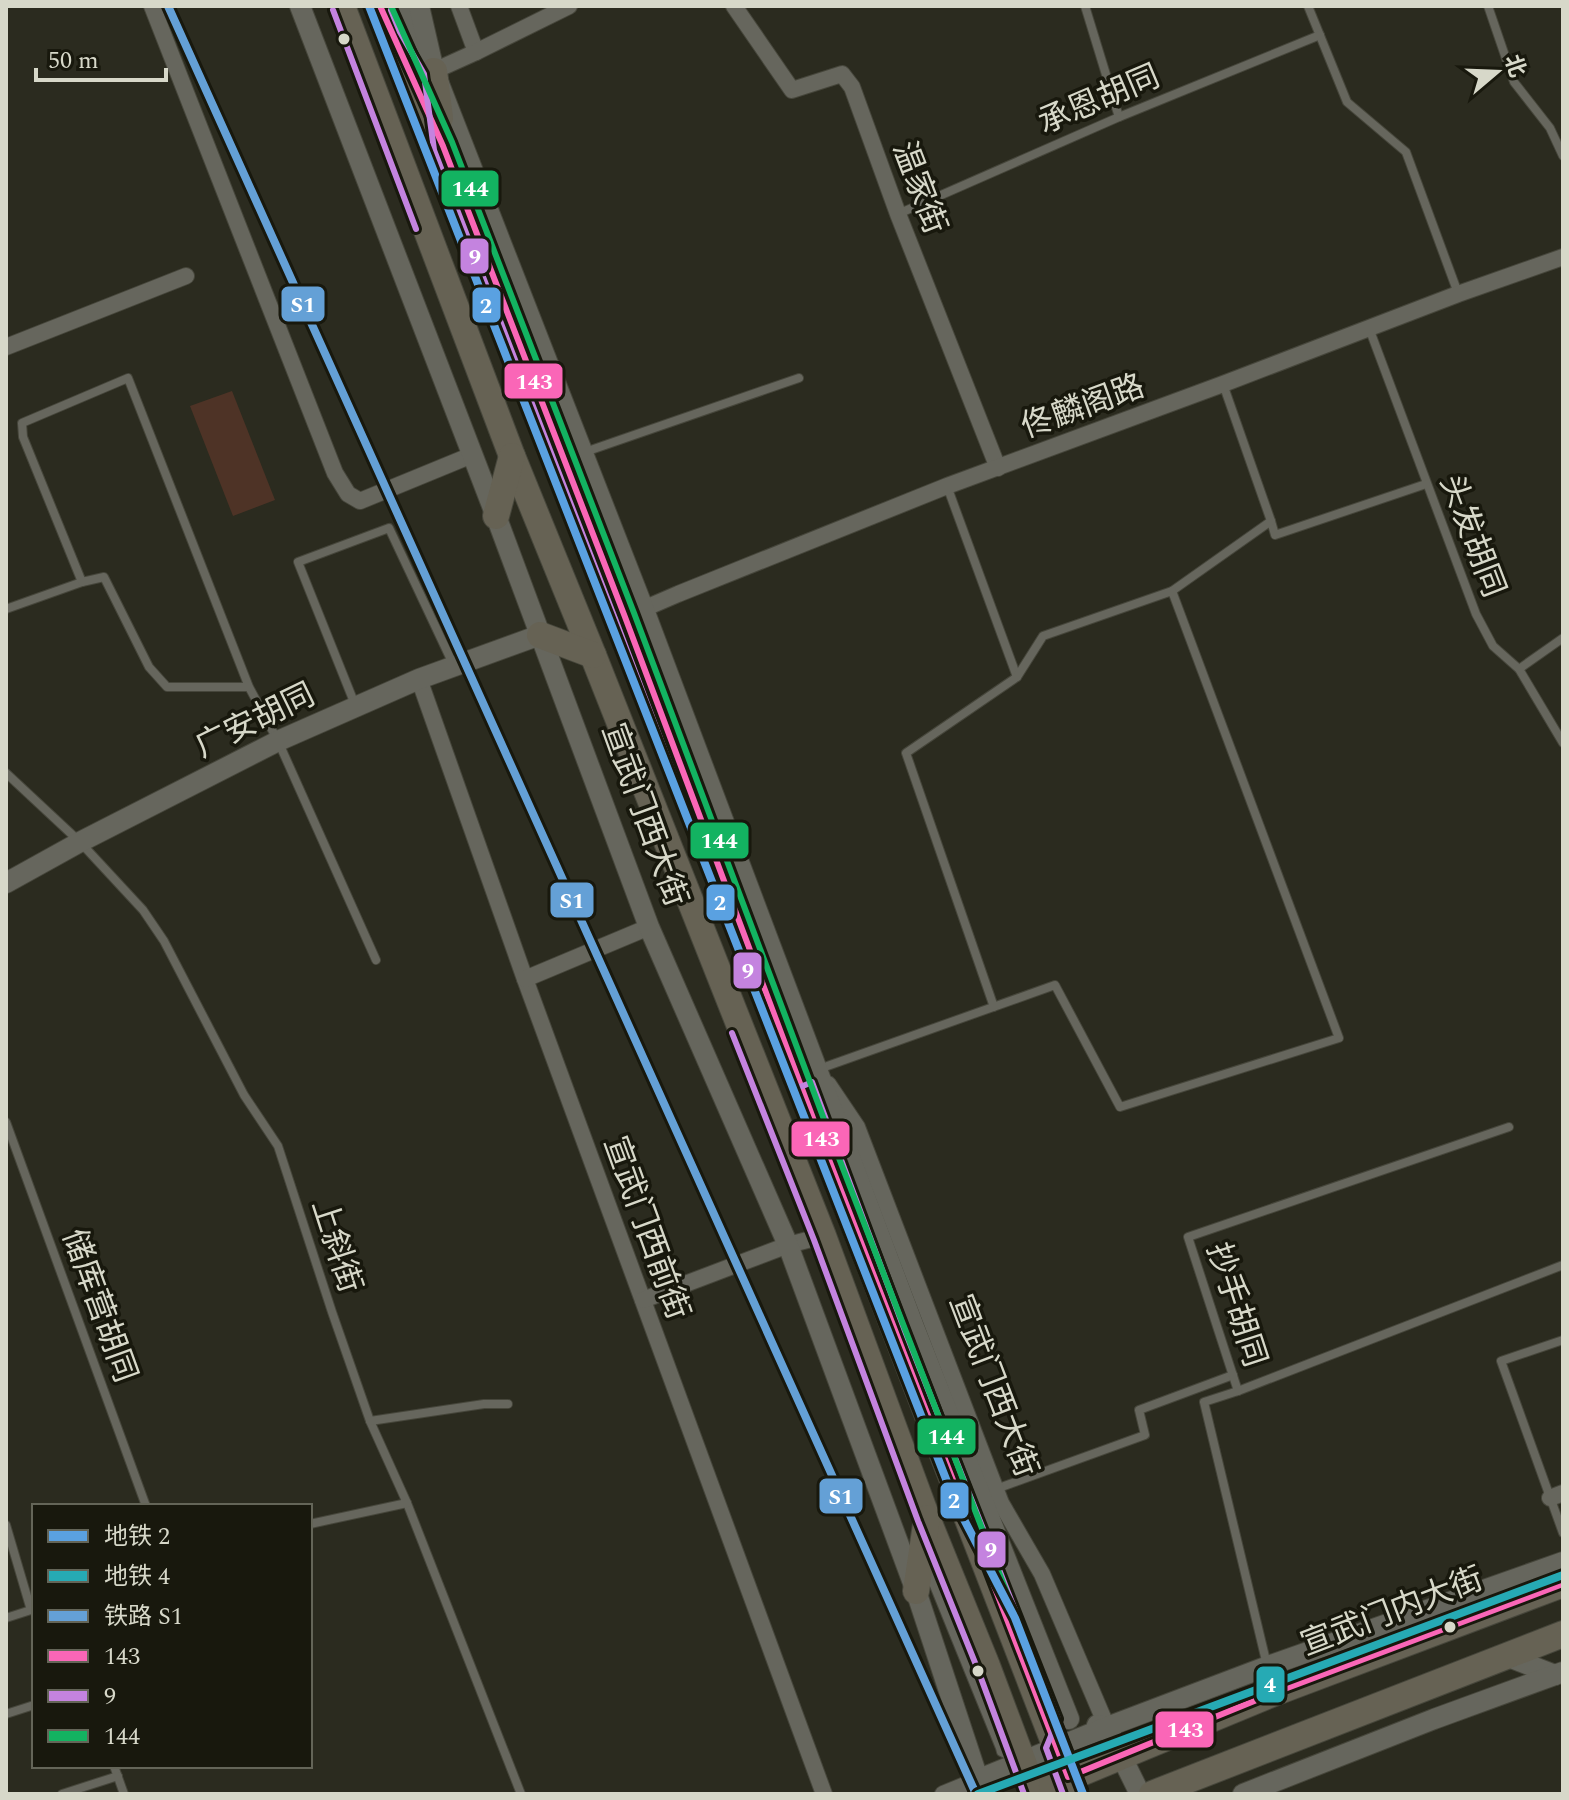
<svg xmlns="http://www.w3.org/2000/svg" width="1569" height="1800" font-family="Spectral,'Noto Sans SC',serif">
<rect width="100%" height="100%" fill="#2b2b1f"/>
<path fill="#4e3326" d="M 232,391 L 275,500 L 233,516 L 190,406 Z"/>
<g fill="none" stroke-linecap="round" stroke-linejoin="round">
<defs>
<g id="service">
<path d="M 1085,6 L 1119,117"/>
<path d="M 1308,6 L 1347,102 L 1406,152 L 1458,293"/>
<path d="M 1488,6 L 1514,82 L 1550,128 L 1563,156"/>
<path d="M 898,214 L 1119,117 L 1320,35"/>
<path d="M 1369,328 L 1476,614 L 1493,646 L 1519,669 L 1563,743"/>
<path d="M 585,452 L 799,378"/>
<path d="M 947,486 L 1017,677"/>
<path d="M 1271,521 L 1275,535 L 1426,484"/>
<path d="M 1172,591 L 1271,521 L 1223,384"/>
<path d="M 6,609 L 82,582"/>
<path d="M 1519,669 L 1563,638"/>
<path d="M 249,687 L 167,687 L 149,667 L 104,577 L 82,582 L 23,437 L 22,423 L 128,378 L 249,687 L 278,741 L 376,960"/>
<path d="M 356,707 L 298,562 L 389,528 L 454,666"/>
<path d="M 6,773 L 80,842 L 143,910 L 164,941 L 244,1095 L 278,1146 L 332,1312 L 370,1421 L 407,1503 L 521,1794"/>
<path d="M 819,1069 L 1055,985 L 1120,1107 L 1339,1038 L 1172,591 L 1043,636 L 1017,677 L 906,753 L 994,1007"/>
<path d="M 6,1122 L 146,1506"/>
<path d="M 1563,1340 L 1501,1361 L 1563,1533"/>
<path d="M 1238,1391 L 1563,1265"/>
<path d="M 370,1421 L 484,1404 L 508,1404"/>
<path d="M 996,1489 L 1145,1435 L 1139,1410 L 1233,1375"/>
<path d="M 310,1524 L 407,1503"/>
<path d="M 6,1525 L 31,1610"/>
<path d="M 931,1562 L 933,1583 L 1000,1748 L 1001,1752 L 1015,1759"/>
<path d="M 6,1618 L 34,1609"/>
<path d="M 1273,1690 L 1204,1402 L 1238,1391 L 1188,1237 L 1509,1127"/>
<path d="M 6,1714 L 34,1705"/>
<path d="M 114,1766 L 124,1794"/>
<path d="M 62,1794 L 118,1776"/>
</g>
<g id="minor">
<path d="M 152,6 L 335,473 L 348,494 L 360,501 L 472,455"/>
<path d="M 459,6 L 476,52"/>
<path d="M 734,6 L 792,90 L 842,74 L 852,87 L 898,214 L 998,468"/>
<path d="M 434,71 L 476,52 L 569,6"/>
<path d="M 6,347 L 186,276"/>
<path d="M 634,613 L 678,594 L 947,486 L 1223,384 L 1458,294 L 1563,257"/>
<path d="M 419,679 L 525,979 L 824,1794"/>
<path d="M 525,979 L 649,927"/>
<path d="M 828,1084 L 857,1127 L 1001,1503 L 1042,1574 L 1107,1727"/>
<path d="M 643,1300 L 788,1245 L 823,1236"/>
<path d="M 1550,1498 L 1563,1493"/>
<path d="M 943,1794 L 977,1780"/>
</g>
<g id="tertiary">
<path d="M 300,6 L 496,516 L 649,927 L 788,1245 L 916,1591 L 983,1794"/>
<path d="M 400,6 L 409,27 L 424,53"/>
<path d="M 419,6 L 434,71 L 644,610 L 914,1327 L 1069,1719"/>
<path d="M 6,883 L 80,842 L 278,741 L 419,679 L 540,635"/>
<path d="M 1506,1656 L 1555,1675"/>
<path d="M 1097,1725 L 1107,1727 L 1140,1794"/>
<path d="M 977,1780 L 1107,1727 L 1268,1666 L 1563,1562"/>
<path d="M 1243,1794 L 1434,1719 L 1563,1672"/>
</g>
<g id="primary">
<path d="M 342,6 L 512,456 L 593,655 L 823,1236 L 927,1518 L 987,1666 L 1035,1794"/>
<path d="M 380,6 L 443,146 L 625,617 L 816,1126 L 1074,1794"/>
<path d="M 434,71 L 440,118"/>
<path d="M 496,516 L 512,456"/>
<path d="M 540,635 L 593,655"/>
<path d="M 916,1591 L 927,1518"/>
<path d="M 1052,1785 L 1274,1693 L 1563,1584"/>
<path d="M 1152,1794 L 1563,1634"/>
</g>
</defs>
<use href="#service" stroke="#46463b" stroke-width="10"/>
<use href="#minor" stroke="#46463b" stroke-width="18"/>
<use href="#tertiary" stroke="#46463b" stroke-width="22"/>
<use href="#primary" stroke="#46463b" stroke-width="28"/>
<use href="#service" stroke="#66665d" stroke-width="8"/>
<use href="#minor" stroke="#66665d" stroke-width="16"/>
<use href="#tertiary" stroke="#66665d" stroke-width="20"/>
<use href="#primary" stroke="#666254" stroke-width="26"/>
<defs>
<path id="bus-1" d="M 380,6 L 443,146 L 625,617 L 816,1126 L 1068,1777 L 1274,1693 L 1563,1584"/>
<g id="bus-2">
<path d="M 333,10 L 416,229"/>
<path d="M 391,10 L 400,32 L 424,74 L 434,150 L 616,621 L 789,1081 C 795,1091 803,1086 812,1082 L 905,1331 L 1058,1719 L 1046,1748 L 1063,1794"/>
<path d="M 732,1033 L 814,1240 L 918,1521 L 978,1670 L 1024,1794"/>
</g>
<path id="bus-3" d="M 391,6 L 452,142 L 634,613 L 825,1122 L 1083,1790"/>
</defs>
<use href="#bus-1" stroke="#18180d" stroke-width="12"/>
<use href="#bus-2" stroke="#18180d" stroke-width="12"/>
<use href="#bus-3" stroke="#18180d" stroke-width="12"/>
<use href="#bus-1" stroke="#fa66b7" stroke-width="6"/>
<use href="#bus-2" stroke="#c483df" stroke-width="6"/>
<use href="#bus-3" stroke="#13b361" stroke-width="6"/>
<defs>
<path id="rail-1" d="M 168,6 L 976,1794"/>
</defs>
<use href="#rail-1" stroke="#18180d" stroke-width="14"/>
<use href="#rail-1" stroke="#64a0d6" stroke-width="8"/>
<defs>
<path id="metro-1" d="M 369,6 L 955,1502 L 1015,1618 L 1083,1794"/>
<path id="metro-2" d="M 978,1794 L 1563,1575"/>
</defs>
<use href="#metro-1" stroke="#18180d" stroke-width="14"/>
<use href="#metro-2" stroke="#18180d" stroke-width="14"/>
<use href="#metro-1" stroke="#5aa1e1" stroke-width="8"/>
<use href="#metro-2" stroke="#26aab4" stroke-width="8"/>
</g>
<g fill="#d7d8c9" stroke="#18180d" stroke-width="3">
<circle cx="344" cy="39" r="7"/>
<circle cx="1450" cy="1627" r="7"/>
<circle cx="978" cy="1671" r="7"/>
</g>
<g text-anchor="middle" dominant-baseline="central" stroke-width="7" stroke-linejoin="round" paint-order="stroke">
<g font-size="32" fill="#d7d8c9" stroke="#18180d">
<text transform="translate(1099 100) rotate(-23)">承恩胡同</text>
<text transform="translate(919 188) rotate(69)">温家街</text>
<text transform="translate(1083 407) rotate(-20)">佟麟阁路</text>
<text transform="translate(1472 536) rotate(69)">头发胡同</text>
<text transform="translate(255 721) rotate(-26)">广安胡同</text>
<text transform="translate(644 815) rotate(70)">宣武门西大街</text>
<text transform="translate(646 1228) rotate(70)">宣武门西前街</text>
<text transform="translate(336 1246) rotate(72)">上斜街</text>
<text transform="translate(1236 1305) rotate(72)">抄手胡同</text>
<text transform="translate(99 1306) rotate(70)">储库营胡同</text>
<text transform="translate(993 1386) rotate(69)">宣武门西大街</text>
<text transform="translate(1392 1612) rotate(-21)">宣武门内大街</text>
</g>
</g>
<g stroke="#18180d" stroke-width="3">
<rect x="440" y="169" width="60" height="39" rx="8" fill="#13b361"/>
<rect x="459" y="237" width="31" height="38" rx="8" fill="#c483df"/>
<rect x="280" y="285" width="46" height="38" rx="8" fill="#64a0d6"/>
<rect x="471" y="286" width="31" height="38" rx="8" fill="#5aa1e1"/>
<rect x="503" y="362" width="61" height="38" rx="8" fill="#fa66b7"/>
<rect x="689" y="821" width="61" height="39" rx="8" fill="#13b361"/>
<rect x="549" y="881" width="46" height="38" rx="8" fill="#64a0d6"/>
<rect x="705" y="883" width="31" height="39" rx="8" fill="#5aa1e1"/>
<rect x="732" y="951" width="31" height="39" rx="8" fill="#c483df"/>
<rect x="790" y="1120" width="61" height="38" rx="8" fill="#fa66b7"/>
<rect x="916" y="1417" width="61" height="39" rx="8" fill="#13b361"/>
<rect x="818" y="1477" width="46" height="38" rx="8" fill="#64a0d6"/>
<rect x="939" y="1481" width="31" height="39" rx="8" fill="#5aa1e1"/>
<rect x="976" y="1530" width="31" height="39" rx="8" fill="#c483df"/>
<rect x="1255" y="1665" width="31" height="39" rx="8" fill="#26aab4"/>
<rect x="1154" y="1710" width="61" height="39" rx="8" fill="#fa66b7"/>
</g>
<g font-size="22" text-anchor="middle" font-weight="bold" fill="#fff">
<text x="470" y="196">144</text>
<text x="475" y="264">9</text>
<text x="303" y="312">S1</text>
<text x="486" y="313">2</text>
<text x="534" y="389">143</text>
<text x="719" y="848">144</text>
<text x="572" y="908">S1</text>
<text x="720" y="910">2</text>
<text x="748" y="978">9</text>
<text x="821" y="1146">143</text>
<text x="946" y="1444">144</text>
<text x="841" y="1504">S1</text>
<text x="954" y="1508">2</text>
<text x="991" y="1557">9</text>
<text x="1270" y="1692">4</text>
<text x="1185" y="1737">143</text>
</g>
<rect width="1569" height="1800" fill="none" stroke="#d7d8c9" stroke-width="16"/>
<rect x="32" y="1504" width="280" height="264" fill="#18180d" stroke="#646558" stroke-width="2"/>
<rect x="48" y="1530" width="40" height="12" fill="#5aa1e1" stroke="#646558" stroke-width="2"/>
<text x="104" y="1544" font-size="24" fill="#d7d8c9">地铁 2</text>
<rect x="48" y="1570" width="40" height="12" fill="#26aab4" stroke="#646558" stroke-width="2"/>
<text x="104" y="1584" font-size="24" fill="#d7d8c9">地铁 4</text>
<rect x="48" y="1610" width="40" height="12" fill="#64a0d6" stroke="#646558" stroke-width="2"/>
<text x="104" y="1624" font-size="24" fill="#d7d8c9">铁路 S1</text>
<rect x="48" y="1650" width="40" height="12" fill="#fa66b7" stroke="#646558" stroke-width="2"/>
<text x="104" y="1664" font-size="24" fill="#d7d8c9">143</text>
<rect x="48" y="1690" width="40" height="12" fill="#c483df" stroke="#646558" stroke-width="2"/>
<text x="104" y="1704" font-size="24" fill="#d7d8c9">9</text>
<rect x="48" y="1730" width="40" height="12" fill="#13b361" stroke="#646558" stroke-width="2"/>
<text x="104" y="1744" font-size="24" fill="#d7d8c9">144</text>
<g transform="translate(1497 72) rotate(71)" stroke="#18180d" stroke-width="6" paint-order="stroke">
<path d="M0-6L14 30L0 20L-14 30Z" fill="#d7d8c9"/>
<text y="-12" font-size="22" font-weight="bold" text-anchor="middle" fill="#d7d8c9">北</text>
</g>
<path d="M36 68v12h130v-12" fill="none" stroke="#d7d8c9" stroke-width="4"/>
<text x="48" y="68" font-size="24" fill="#d7d8c9" stroke="#18180d" stroke-width="6" paint-order="stroke">50 m</text>
</svg>
